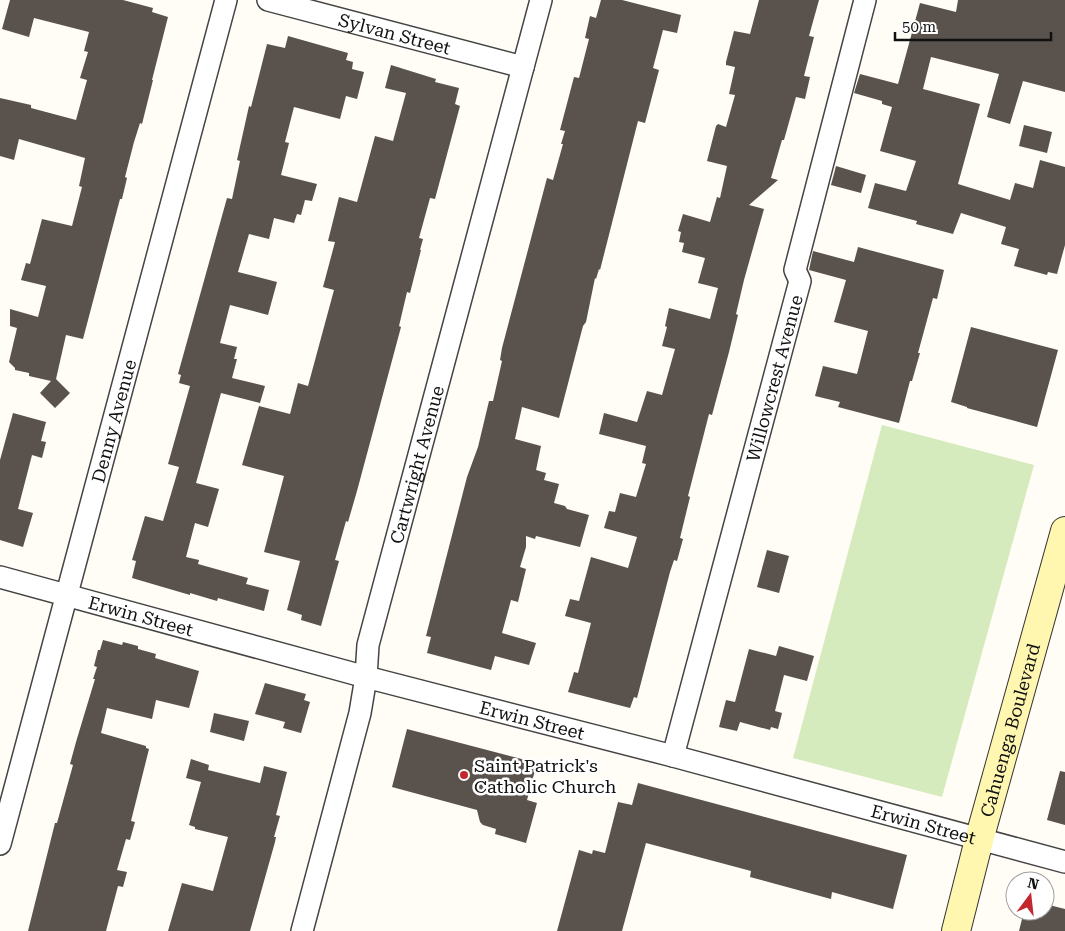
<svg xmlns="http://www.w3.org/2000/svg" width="1065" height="931" font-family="'Roboto Serif',serif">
<rect width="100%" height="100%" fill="#fffdf5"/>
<path fill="#d5ebbd" d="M 882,425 L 1034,465 L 942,797 L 793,758 Z"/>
<g fill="#5a524d">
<path d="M 10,0 L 123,0 L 153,8 L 152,12 L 168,17 L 152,80 L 153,80 L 142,124 L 140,123 L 134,142 L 125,177 L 127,178 L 122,199 L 120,199 L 83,339 L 66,335 L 56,379 L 70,393 L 55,408 L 40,393 L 51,381 L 29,376 L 29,373 L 15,370 L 15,368 L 9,362 L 17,328 L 10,326 L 10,309 L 38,317 L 46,286 L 21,280 L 26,263 L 30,264 L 42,219 L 72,226 L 82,187 L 79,186 L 85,158 L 19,139 L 14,160 L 0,156 L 0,98 L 31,105 L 31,108 L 76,120 L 87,80 L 80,78 L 88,52 L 84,51 L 89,32 L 34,18 L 29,37 L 2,29 Z"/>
<path d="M 601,0 L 622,0 L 681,15 L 677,33 L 663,30 L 653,68 L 659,70 L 645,123 L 638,121 L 600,270 L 599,269 L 596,279 L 595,278 L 586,322 L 583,326 L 559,418 L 522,407 L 515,439 L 541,446 L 536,470 L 546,473 L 544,480 L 559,484 L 554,503 L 565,506 L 567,509 L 589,515 L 580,547 L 536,536 L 535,539 L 526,536 L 526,547 L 520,567 L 526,569 L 518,602 L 511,600 L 502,633 L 536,643 L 529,665 L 495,656 L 491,670 L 427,653 L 431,637 L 426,636 L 467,477 L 478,447 L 489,401 L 493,401 L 502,361 L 500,360 L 502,348 L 547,178 L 553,180 L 563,144 L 561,144 L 565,131 L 560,130 L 574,77 L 579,78 L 589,39 L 585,38 L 590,16 L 596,18 Z"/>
<path d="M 759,0 L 819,0 L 809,36 L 814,37 L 804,76 L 810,77 L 805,99 L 796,97 L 784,140 L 782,140 L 771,178 L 778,180 L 749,205 L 764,209 L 744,280 L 736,314 L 738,315 L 729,352 L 712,415 L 709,414 L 688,496 L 690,497 L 680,538 L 683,539 L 677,561 L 674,560 L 670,572 L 637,698 L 634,697 L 630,708 L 568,692 L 574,672 L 578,673 L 591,623 L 565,616 L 570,599 L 579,601 L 591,557 L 628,568 L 637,537 L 604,528 L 609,511 L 615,512 L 620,493 L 636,497 L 646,464 L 642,463 L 646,446 L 599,434 L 604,413 L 637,422 L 647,391 L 662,395 L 675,349 L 662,346 L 667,327 L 665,326 L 669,308 L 710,319 L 718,288 L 698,283 L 705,258 L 682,252 L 684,243 L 679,242 L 681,232 L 678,231 L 683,214 L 710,222 L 717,197 L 720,198 L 727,166 L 707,161 L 716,126 L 718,124 L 726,127 L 735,95 L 729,94 L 735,67 L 726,65 L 726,62 L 734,31 L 750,34 Z"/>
<path d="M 958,0 L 1065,0 L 1065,92 L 1023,81 L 1010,124 L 987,117 L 999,74 L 931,57 L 923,89 L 980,104 L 958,184 L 1010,200 L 1015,183 L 1033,188 L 1040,160 L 1065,167 L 1065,245 L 1057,274 L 1048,272 L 1047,275 L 1014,266 L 1019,249 L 1001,244 L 1006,227 L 961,213 L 953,234 L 916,224 L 917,221 L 868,208 L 875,183 L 906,191 L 916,161 L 880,151 L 892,107 L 882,104 L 882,101 L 854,93 L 860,74 L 898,84 L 920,3 L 956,12 Z"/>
<path d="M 288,36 L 348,53 L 346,60 L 353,62 L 352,69 L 364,72 L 357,99 L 346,96 L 340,119 L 294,107 L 285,142 L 289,143 L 281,175 L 317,184 L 312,201 L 305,200 L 301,215 L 297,214 L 294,223 L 274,218 L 269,239 L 249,234 L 238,272 L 277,282 L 268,315 L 230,305 L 220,343 L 237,347 L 234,359 L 237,359 L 232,378 L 265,386 L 260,403 L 221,393 L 196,483 L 219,489 L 208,527 L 195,523 L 186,557 L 199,560 L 198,564 L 248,578 L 246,584 L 269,590 L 264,611 L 218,598 L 217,601 L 190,593 L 190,595 L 132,578 L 136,561 L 132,560 L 145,516 L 163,521 L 179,467 L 168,464 L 190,386 L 179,383 L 181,375 L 178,374 L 227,198 L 232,199 L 240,161 L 237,160 L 249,106 L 251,107 L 267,44 L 285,48 Z"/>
<path d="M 391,65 L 436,79 L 435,82 L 459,88 L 455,104 L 460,106 L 435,199 L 430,198 L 419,238 L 423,239 L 420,250 L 421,250 L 410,293 L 407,292 L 399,326 L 401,327 L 357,491 L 348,522 L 346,521 L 335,560 L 339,561 L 321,626 L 301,620 L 302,615 L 287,610 L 300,561 L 264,552 L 284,476 L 242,465 L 259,406 L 290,414 L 298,383 L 308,386 L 334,290 L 323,287 L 335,242 L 328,241 L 339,197 L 357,202 L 375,136 L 393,141 L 406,93 L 385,88 Z"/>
<path d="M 1024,125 L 1052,132 L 1047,153 L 1019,146 Z"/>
<path d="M 836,166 L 866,175 L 861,193 L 831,185 Z"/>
<path d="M 858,247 L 944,270 L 937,299 L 933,298 L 918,353 L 920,353 L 912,381 L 910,381 L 899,423 L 838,407 L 840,402 L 815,396 L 823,366 L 857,374 L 868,331 L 834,322 L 846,280 L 809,270 L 813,251 L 854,262 Z"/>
<path d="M 971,327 L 1058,350 L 1037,427 L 967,408 L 967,407 L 951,402 Z"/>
<path d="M 13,413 L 46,422 L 41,441 L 46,442 L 42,458 L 32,455 L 18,509 L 33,513 L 23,547 L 0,540 L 0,460 Z"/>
<path d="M 767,550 L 789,556 L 779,593 L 757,587 Z"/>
<path d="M 103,640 L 122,645 L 123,642 L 138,646 L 138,649 L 156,654 L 155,658 L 199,671 L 189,708 L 156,700 L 152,719 L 107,708 L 101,733 L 146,746 L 146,748 L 149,749 L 131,821 L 135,822 L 130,840 L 126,839 L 117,870 L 127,872 L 123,887 L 118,886 L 106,931 L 28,931 L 55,823 L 57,823 L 73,765 L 70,764 L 76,742 L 95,679 L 93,679 L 97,667 L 94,666 L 98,650 L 100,650 Z"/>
<path d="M 779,646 L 814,656 L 807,681 L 784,675 L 775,711 L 782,713 L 778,729 L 771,727 L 770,730 L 740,722 L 737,731 L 719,727 L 726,700 L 735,702 L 749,649 L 776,656 Z"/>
<path d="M 265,683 L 306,694 L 304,700 L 310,702 L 301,733 L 283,728 L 285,722 L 255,714 Z"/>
<path d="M 214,713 L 249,721 L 244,741 L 210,732 Z"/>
<path d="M 407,729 L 537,763 L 527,800 L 537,803 L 526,843 L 495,834 L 496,829 L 483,825 L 480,822 L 477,810 L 392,787 Z"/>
<path d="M 191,759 L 209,765 L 208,770 L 260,783 L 264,766 L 287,772 L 276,815 L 280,816 L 274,837 L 276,837 L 275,842 L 250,931 L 168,931 L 182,883 L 213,891 L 228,837 L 195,829 L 195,827 L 189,825 L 201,782 L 186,778 Z"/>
<path d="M 1060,771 L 1065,772 L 1065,825 L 1047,820 Z"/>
<path d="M 638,783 L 907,855 L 893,909 L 832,892 L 831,899 L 750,877 L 751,871 L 646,843 L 622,931 L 557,931 L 579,850 L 592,854 L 593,850 L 605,853 L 618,802 L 632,805 Z"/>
<path d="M 1045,904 L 1065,909 L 1065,931 L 1019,931 L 1024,911 L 1045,911 Z"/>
</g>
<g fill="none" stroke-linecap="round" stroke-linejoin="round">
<defs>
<g id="street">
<path id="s1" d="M 268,0 L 523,67"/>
<path id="s2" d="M 0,577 L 366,677 L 673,756 L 1065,862"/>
<path id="s3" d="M 673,756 L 800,281 L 795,270 L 865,0"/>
<path id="s4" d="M 0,844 L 226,0"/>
<path id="s5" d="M 302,931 L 360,713 L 366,677 L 368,645 L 541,0"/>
</g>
<g id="secondary">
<path id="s6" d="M 956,931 L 979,840 L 1065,531"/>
</g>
</defs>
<use href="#street" stroke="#444" stroke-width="24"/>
<use href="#secondary" stroke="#333" stroke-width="30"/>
<use href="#street" stroke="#fff" stroke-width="21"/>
<use href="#secondary" stroke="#fff6b0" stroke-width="28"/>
</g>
<circle fill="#c4262e" stroke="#fff" stroke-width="2" cx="464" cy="775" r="5"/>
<g text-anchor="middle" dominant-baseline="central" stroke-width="5" stroke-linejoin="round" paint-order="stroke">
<g font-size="18" fill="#111" stroke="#fff">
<text stroke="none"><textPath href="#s1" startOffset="131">Sylvan Street</textPath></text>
<text stroke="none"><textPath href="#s3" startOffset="391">Willowcrest Avenue</textPath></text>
<text stroke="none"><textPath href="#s4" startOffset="438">Denny Avenue</textPath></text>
<text stroke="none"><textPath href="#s5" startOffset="481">Cartwright Avenue</textPath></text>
<text stroke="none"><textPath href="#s2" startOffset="146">Erwin Street</textPath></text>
<text stroke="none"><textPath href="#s2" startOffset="551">Erwin Street</textPath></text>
<text stroke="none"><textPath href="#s6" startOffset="208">Cahuenga Boulevard</textPath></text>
<text stroke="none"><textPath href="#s2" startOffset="956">Erwin Street</textPath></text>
</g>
<g font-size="18" fill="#111" stroke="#fff" text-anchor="start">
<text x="474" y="765">Saint Patrick's<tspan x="474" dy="21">Catholic Church</tspan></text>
</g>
</g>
<g transform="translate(1030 896) rotate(15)"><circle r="24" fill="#ffffff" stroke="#a0a0a0"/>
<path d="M0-4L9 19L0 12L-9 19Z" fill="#c4262e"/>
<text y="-8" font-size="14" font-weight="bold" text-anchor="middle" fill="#111111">N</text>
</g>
<path d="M895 32v8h156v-8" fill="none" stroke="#111111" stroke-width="2.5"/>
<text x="902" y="32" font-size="15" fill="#111111" stroke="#ffffff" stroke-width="4" paint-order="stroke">50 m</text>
</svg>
